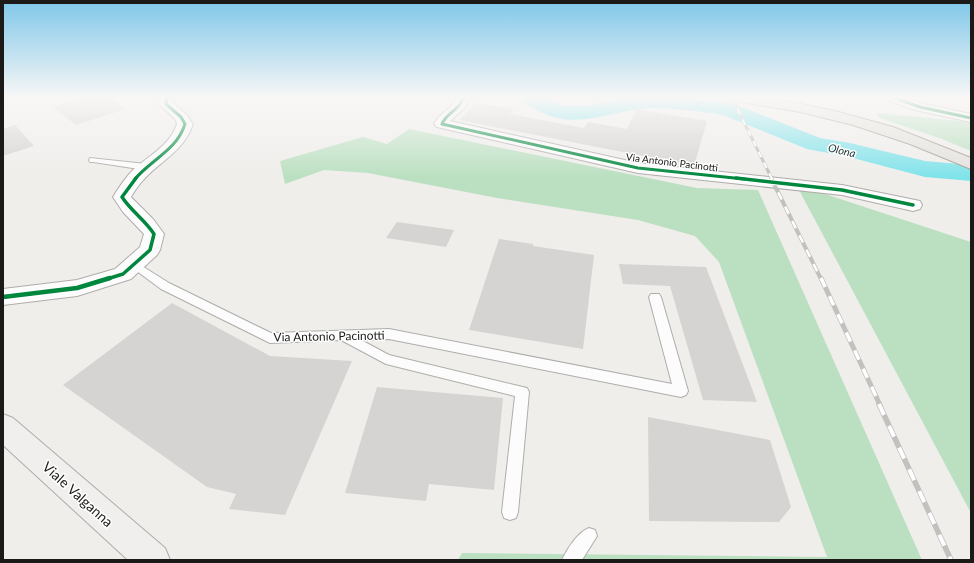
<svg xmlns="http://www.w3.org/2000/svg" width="974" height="563" font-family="Lato,sans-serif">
<rect width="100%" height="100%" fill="#f0eeeb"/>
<g fill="#bbe0c1">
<path d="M 876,113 L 960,121 L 971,123 L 971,151 L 942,139 L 880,118 Z"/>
<path d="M 409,129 L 697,188 L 758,190 L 922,560 L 458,560 L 462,553 L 827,557 L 719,262 L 695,236 L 638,220 L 497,198 L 368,173 L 324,170 L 285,184 L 280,161 L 363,137 L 387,144 Z"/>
<path d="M 798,188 L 813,190 L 971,242 L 971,513 Z"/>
</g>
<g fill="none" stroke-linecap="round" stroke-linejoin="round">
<path fill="#81e3ea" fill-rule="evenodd" d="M 521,98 L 546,98 L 564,106 L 585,106 L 628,98 L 709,100 L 737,105 L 820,138 L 850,143 L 925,161 L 971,165 L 971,181 L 925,177 L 849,157 L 807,149 L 723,115 C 701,111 673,108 650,108 C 612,110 574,132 537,110 C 531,107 525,104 521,98 Z"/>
</g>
<g fill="#d5d4d3">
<path d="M 82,98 L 109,98 L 126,109 L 76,125 L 53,107 Z"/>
<path d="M 476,103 L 514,109 L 510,114 L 584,128 L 588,122 L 627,129 L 637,109 L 707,121 L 694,166 L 459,120 Z"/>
<path d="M 15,125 L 34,146 L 3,156 L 3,129 Z"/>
<path d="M 397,222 L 454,230 L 446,247 L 386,238 Z"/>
<path d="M 499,239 L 533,244 L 533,246 L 594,255 L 583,349 L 469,330 Z"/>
<path d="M 619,264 L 706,267 L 757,402 L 703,400 L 670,286 L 623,284 Z"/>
<path d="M 172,303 L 270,356 L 352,361 L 285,515 L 229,509 L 236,494 L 207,487 L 63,385 Z"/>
<path d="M 377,387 L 503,398 L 494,490 L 429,484 L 426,501 L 345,493 Z"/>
<path d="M 648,417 L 770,440 L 791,507 L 779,522 L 649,521 Z"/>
</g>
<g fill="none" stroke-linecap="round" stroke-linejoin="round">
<defs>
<g id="service">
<path d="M 90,158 L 146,164 L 150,167 L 146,170 L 93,162 L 90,162 L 89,160 Z"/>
<path d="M 134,261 L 169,283 L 271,333 L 389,329 L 672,384 L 649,297 L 651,294 L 659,294 L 661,297 L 688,391 L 686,395 L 681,397 L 389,339 L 361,340 L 389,355 L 527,388 L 529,392 L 518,512 L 516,518 L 510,520 L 504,518 L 502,512 L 515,396 L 386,364 L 341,340 L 270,343 L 266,341 L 161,289 L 130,266 L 129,264 L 130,262 Z"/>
<path d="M 589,528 L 595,530 L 597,536 L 582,560 L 562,560 C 567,549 578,532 589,528 Z"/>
</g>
<g id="minor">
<path d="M 160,98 L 174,98 L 173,103 L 186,114 L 193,124 C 185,149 163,160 146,177 C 140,183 135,190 131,197 L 153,219 L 164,234 L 160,250 L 157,255 L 131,279 L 77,296 L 3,305 L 3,289 L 77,280 L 115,269 L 140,247 L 144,234 L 123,212 L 113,197 C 119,187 126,177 134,169 C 150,155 170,145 177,124 L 175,119 L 159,104 Z"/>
<path d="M 456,98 L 470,98 L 465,108 L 450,121 L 638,163 L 842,185 L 920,201 L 922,205 L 920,209 L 913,211 L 842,195 L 638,173 L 437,127 L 434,124 C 439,113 453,109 456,98 Z"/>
<path d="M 888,98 L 908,98 L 924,104 L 971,114 L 971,122 L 915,110 L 890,101 Z"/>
</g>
<path id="secondary" d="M 3,414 L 13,418 L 165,548 L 170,560 L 128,560 L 3,445 Z"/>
<path id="primary" d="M 734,98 L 772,98 L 835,111 L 893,127 L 971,158 L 971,169 L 910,144 L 853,125 L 800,112 L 741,102 L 736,101 Z"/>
</defs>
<use href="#service" stroke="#afadab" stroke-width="2"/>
<use href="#minor" stroke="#afadab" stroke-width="2"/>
<use href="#secondary" stroke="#afadab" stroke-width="2"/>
<use href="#primary" stroke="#a19d92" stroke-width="2"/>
<use href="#service" fill="#fdfcfc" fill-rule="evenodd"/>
<use href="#minor" fill="#fdfcfc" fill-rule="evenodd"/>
<use href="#secondary" fill="#f0efed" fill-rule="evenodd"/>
<use href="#primary" fill="#e4e2dd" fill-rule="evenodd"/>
<defs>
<path id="rail-far3" d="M 732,98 L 772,179"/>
<path id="rail-far2" d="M 771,178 L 821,279"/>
<path id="rail-far1" d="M 821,278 L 880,405"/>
<path id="rail" d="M 879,404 L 951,560"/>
</defs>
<use href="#rail-far3" stroke="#c1c1c0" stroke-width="3"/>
<use href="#rail-far2" stroke="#c1c1c0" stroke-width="4"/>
<use href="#rail-far1" stroke="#c1c1c0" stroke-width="5"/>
<use href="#rail" stroke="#c1c1c0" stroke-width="5.5"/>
<use href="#rail-far3" stroke="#fff" stroke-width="2" stroke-dasharray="6" stroke-linecap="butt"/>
<use href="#rail-far2" stroke="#fff" stroke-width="2.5" stroke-dasharray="8" stroke-linecap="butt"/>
<use href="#rail-far1" stroke="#fff" stroke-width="3.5" stroke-dasharray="10" stroke-linecap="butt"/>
<use href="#rail" stroke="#fff" stroke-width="4" stroke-dasharray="12" stroke-linecap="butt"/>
<defs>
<g id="cycleway-far2">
<path d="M 463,98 C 460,110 446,113 442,124 L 638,168 L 744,179"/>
<path d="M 895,98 L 920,107 L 971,118"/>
<path d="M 135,179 C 152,159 177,150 185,124 L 181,117 L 166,104 L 167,98"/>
</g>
<g id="cycleway-far1">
<path d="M 736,178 L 842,190 L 913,205"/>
<path d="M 107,279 L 123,274 L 150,250 L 154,234 C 145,220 131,211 122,197 L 136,178"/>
</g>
<path id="cycleway" d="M 3,297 L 77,288 L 110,278"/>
</defs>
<use href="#cycleway-far2" stroke="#fff" stroke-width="5"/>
<use href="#cycleway-far1" stroke="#fff" stroke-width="5.5"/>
<use href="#cycleway" stroke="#fff" stroke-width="7"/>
<use href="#cycleway-far2" stroke="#00873e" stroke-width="3"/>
<use href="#cycleway-far1" stroke="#00873e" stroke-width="3.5"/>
<use href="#cycleway" stroke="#00873e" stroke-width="4.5"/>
</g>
<linearGradient id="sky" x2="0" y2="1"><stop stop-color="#7fc7e9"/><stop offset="0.55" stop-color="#f8f7f6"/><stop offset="1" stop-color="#f8f7f6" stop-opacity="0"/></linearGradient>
<rect width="974" height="177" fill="url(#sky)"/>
<g text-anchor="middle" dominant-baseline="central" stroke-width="3" stroke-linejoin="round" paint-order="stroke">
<g font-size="10" fill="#1b1a18" stroke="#fff">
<text transform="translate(672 162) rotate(7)">Via Antonio Pacinotti</text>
</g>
<g font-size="11" font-style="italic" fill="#20383a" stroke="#fff">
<text transform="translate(842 150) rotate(13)">Olona</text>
</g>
<g font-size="12" fill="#1b1a18" stroke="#fff">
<text transform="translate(329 336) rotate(-1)">Via Antonio Pacinotti</text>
</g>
<g font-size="14" fill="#1b1a18" stroke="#fff">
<text transform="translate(78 494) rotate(42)">Viale Valganna</text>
</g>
</g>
<rect width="974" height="563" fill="none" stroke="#1b1a18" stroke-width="8"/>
</svg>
